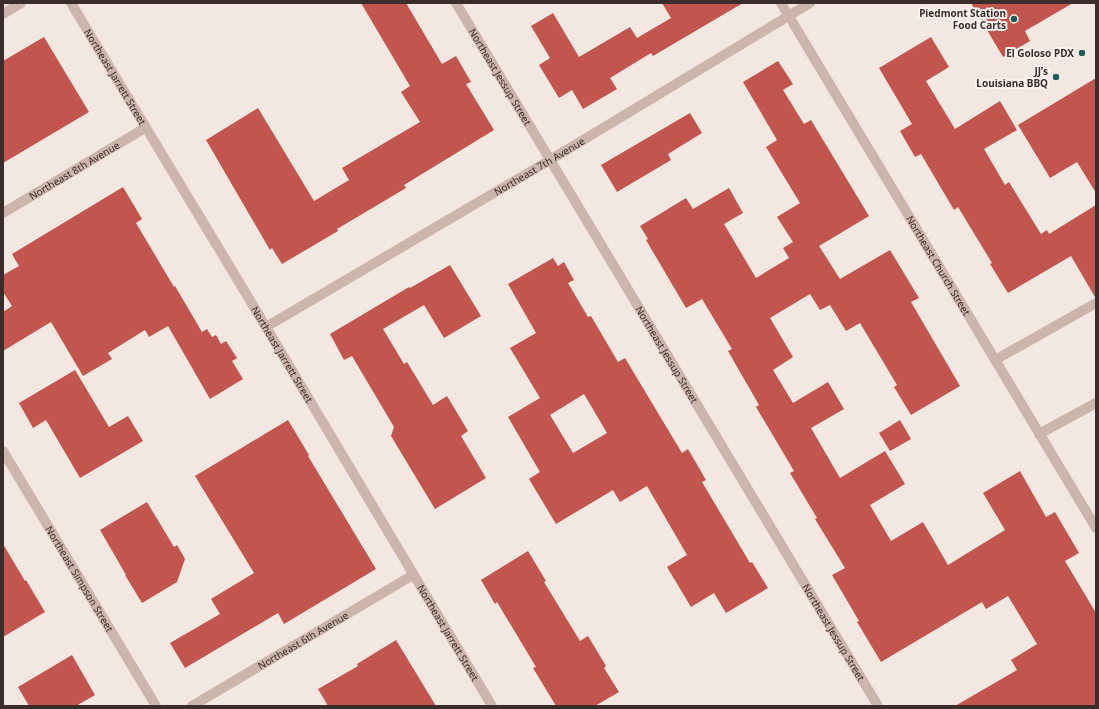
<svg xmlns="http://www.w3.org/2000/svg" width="1099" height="709" font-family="'Noto Sans',sans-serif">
<rect width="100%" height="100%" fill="#f3e7e1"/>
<g fill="#c3554f" fill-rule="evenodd">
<path d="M 361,3 L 406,3 L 442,64 L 456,56 L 471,82 L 466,84 L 494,130 L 404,185 L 406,188 L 337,229 L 338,231 L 282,264 L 272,248 L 270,250 L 206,140 L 258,108 L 314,201 L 349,180 L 342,168 L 420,122 L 401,92 L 410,86 Z"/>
<path d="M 662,3 L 743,3 L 653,56 L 651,53 L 610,78 L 617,89 L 583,109 L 572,90 L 559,98 L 539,65 L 550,58 L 531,26 L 553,13 L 579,57 L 630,27 L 637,38 L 671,18 Z"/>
<path d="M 971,3 L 1073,3 L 1025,31 L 1030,41 L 1003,57 Z"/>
<path d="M 44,37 L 89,112 L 3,163 L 3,61 Z"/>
<path d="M 931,37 L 949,67 L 926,81 L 955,129 L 1000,101 L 1017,130 L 984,149 L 1005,185 L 1009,182 L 1041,234 L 1047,230 L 1049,234 L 1096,205 L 1096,297 L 1095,297 L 1071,256 L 1008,293 L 990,264 L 992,263 L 958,207 L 954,210 L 921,154 L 915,157 L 900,131 L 912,124 L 879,68 Z"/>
<path d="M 778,61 L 793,84 L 783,90 L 804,124 L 811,120 L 869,216 L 819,246 L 840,279 L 890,250 L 919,298 L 911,302 L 960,386 L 911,415 L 894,387 L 897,385 L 860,323 L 846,331 L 830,305 L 820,310 L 810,294 L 770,318 L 793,357 L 773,370 L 793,403 L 828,382 L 844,409 L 811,428 L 840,478 L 885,451 L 905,484 L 870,505 L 891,541 L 923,522 L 948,565 L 1005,530 L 983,493 L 1020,471 L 1046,517 L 1055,512 L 1079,553 L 1065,561 L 1096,613 L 1096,706 L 955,706 L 1017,670 L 1011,660 L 1037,644 L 1008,596 L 986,609 L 982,602 L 881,662 L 857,622 L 859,621 L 832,575 L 845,568 L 815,519 L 817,518 L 790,473 L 794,471 L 756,407 L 759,405 L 728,351 L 732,349 L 702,299 L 686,308 L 646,240 L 648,239 L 640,226 L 686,198 L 693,209 L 729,188 L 743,213 L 724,224 L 756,278 L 789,258 L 783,248 L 793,242 L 777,217 L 800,203 L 766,147 L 777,140 L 743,82 Z"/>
<path d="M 1096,78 L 1096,193 L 1077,162 L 1050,178 L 1018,125 Z"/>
<path d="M 690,113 L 702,133 L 668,154 L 671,160 L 617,192 L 601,165 Z"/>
<path d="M 123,187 L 142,219 L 136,223 L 174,287 L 175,286 L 202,332 L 207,329 L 212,337 L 216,335 L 221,344 L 226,341 L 237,358 L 232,361 L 243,379 L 210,399 L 168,326 L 149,337 L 145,330 L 108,353 L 112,359 L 83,376 L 51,322 L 3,351 L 3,312 L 12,306 L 3,292 L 3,275 L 19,266 L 12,254 Z"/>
<path d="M 553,258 L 558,266 L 564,262 L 574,280 L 568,283 L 588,317 L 591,316 L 618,362 L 625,358 L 682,453 L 688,449 L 706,480 L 702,482 L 750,563 L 752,562 L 768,588 L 726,613 L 714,593 L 691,607 L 667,567 L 687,555 L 647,486 L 620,502 L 613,490 L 556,524 L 529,479 L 540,472 L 508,417 L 540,398 L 510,348 L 536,333 L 508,284 ZM 584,394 L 607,433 L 573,453 L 550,415 Z"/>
<path d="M 450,265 L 481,316 L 444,338 L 424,305 L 383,329 L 404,364 L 407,362 L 433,405 L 447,396 L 468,431 L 461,436 L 486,478 L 435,509 L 391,436 L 394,427 L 352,356 L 344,360 L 330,334 L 409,287 L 410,288 Z"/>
<path d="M 75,370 L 109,427 L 128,416 L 143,441 L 80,478 L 46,420 L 33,428 L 19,403 Z"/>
<path d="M 288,420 L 309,455 L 308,456 L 376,569 L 284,624 L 278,613 L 185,668 L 170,643 L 220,614 L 211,599 L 254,573 L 195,476 Z"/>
<path d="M 900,420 L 911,439 L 890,451 L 879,433 Z"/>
<path d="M 147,502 L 174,547 L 177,545 L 185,559 L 177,582 L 142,603 L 125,575 L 126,575 L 100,530 Z"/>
<path d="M 3,544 L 25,581 L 26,580 L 45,612 L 3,637 Z"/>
<path d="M 528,551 L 546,581 L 544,582 L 580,641 L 588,636 L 606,666 L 604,668 L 619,692 L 595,706 L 556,706 L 533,668 L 536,667 L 497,602 L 495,604 L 481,580 Z"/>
<path d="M 396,640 L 436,706 L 328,706 L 318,689 L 358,666 L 357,664 Z"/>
<path d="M 72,655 L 95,695 L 76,706 L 29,706 L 18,687 Z"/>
</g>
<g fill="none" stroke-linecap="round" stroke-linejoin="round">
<g stroke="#ccb5ad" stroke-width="10">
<path id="s1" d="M 71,3 L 266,327 L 492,706"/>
<path id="s2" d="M 456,3 L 878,706"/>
<path id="s3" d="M 781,3 L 1096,528"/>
<path d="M 3,14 L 21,3"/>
<path id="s4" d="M 3,213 L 145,128"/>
<path id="s5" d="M 266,327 L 550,160 L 810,3"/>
<path d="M 995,360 L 1096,303"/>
<path d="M 1039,434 L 1096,403"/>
<path id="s6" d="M 3,451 L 156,706"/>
<path id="s7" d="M 192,706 L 413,575"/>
</g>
</g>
<g fill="#215b54" stroke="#faf2ee" stroke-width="1.5">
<circle cx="1014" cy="19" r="4"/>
<circle cx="1082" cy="53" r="4"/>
<circle cx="1056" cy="77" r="4"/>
</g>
<g text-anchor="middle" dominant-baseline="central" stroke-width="4" stroke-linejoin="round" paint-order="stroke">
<g font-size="10" font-weight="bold" fill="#3a2d2b" stroke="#faf2ee" text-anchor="end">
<text x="1006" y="13">Piedmont Station<tspan x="1006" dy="12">Food Carts</tspan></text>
<text x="1074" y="53">El Goloso PDX</text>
<text x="1048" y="71">JJ’s<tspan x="1048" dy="12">Louisiana BBQ</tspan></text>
</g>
<g font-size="10" fill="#3a2d2b" stroke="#faf2ee">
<text stroke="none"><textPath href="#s1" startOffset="86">Northeast Jarrett Street</textPath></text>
<text stroke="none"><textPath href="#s2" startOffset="86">Northeast Jessup Street</textPath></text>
<text stroke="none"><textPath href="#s5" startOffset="317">Northeast 7th Avenue</textPath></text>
<text stroke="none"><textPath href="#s4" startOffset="83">Northeast 8th Avenue</textPath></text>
<text stroke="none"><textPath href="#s3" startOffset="306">Northeast Church Street</textPath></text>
<text stroke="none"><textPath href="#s1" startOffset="410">Northeast Jarrett Street</textPath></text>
<text stroke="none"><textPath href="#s2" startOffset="410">Northeast Jessup Street</textPath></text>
<text stroke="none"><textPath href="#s6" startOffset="149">Northeast Simpson Street</textPath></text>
<text stroke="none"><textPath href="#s1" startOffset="734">Northeast Jarrett Street</textPath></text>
<text stroke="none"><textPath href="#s2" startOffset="734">Northeast Jessup Street</textPath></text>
<text stroke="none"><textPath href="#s7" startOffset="129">Northeast 6th Avenue</textPath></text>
</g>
</g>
<rect width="1099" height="709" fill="none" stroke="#3a2d2b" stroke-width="8"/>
</svg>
